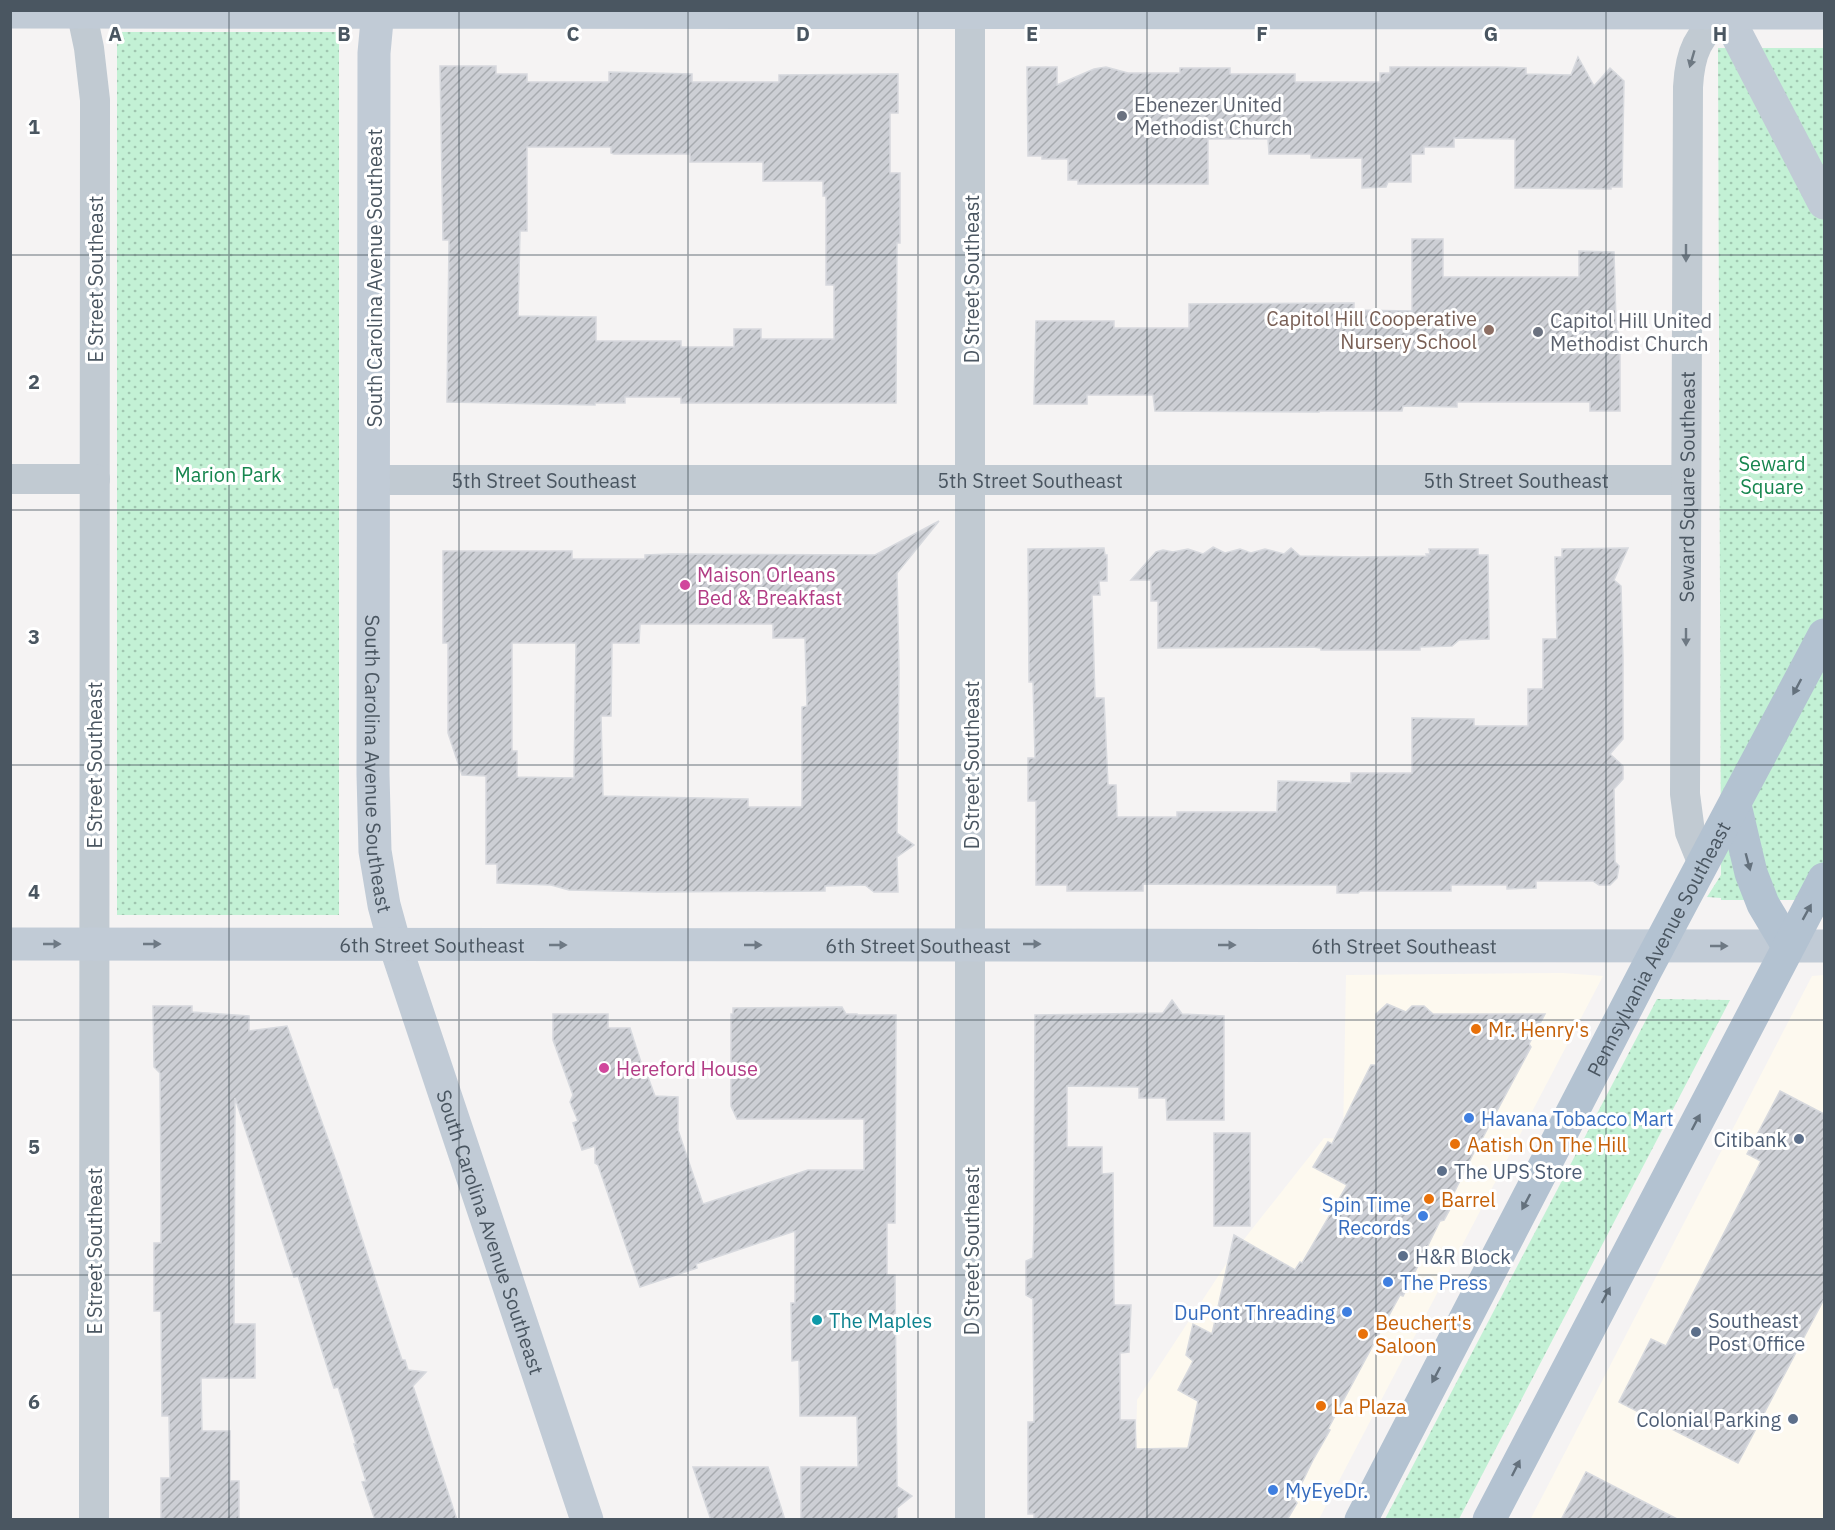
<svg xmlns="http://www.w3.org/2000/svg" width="1835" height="1530" font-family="'IBM Plex Sans',sans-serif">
<defs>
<pattern id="park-dots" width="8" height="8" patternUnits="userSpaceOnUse" patternTransform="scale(1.5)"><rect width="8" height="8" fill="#c3f1d5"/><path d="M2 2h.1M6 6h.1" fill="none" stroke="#a0c6b0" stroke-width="1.8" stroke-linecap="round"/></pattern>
<pattern id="building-hatch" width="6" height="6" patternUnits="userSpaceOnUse" patternTransform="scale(1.5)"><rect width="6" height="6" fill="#cdcfd5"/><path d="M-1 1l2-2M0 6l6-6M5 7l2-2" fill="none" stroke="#a8abb0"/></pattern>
</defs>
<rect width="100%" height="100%" fill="#f5f3f3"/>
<g fill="#fdf9ef">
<path d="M 1563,973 L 1603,976 L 1319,1519 L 1135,1520 L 1137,1400 L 1234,1252 L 1324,1138 L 1343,1139 L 1346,975 Z"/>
<path d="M 1824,975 L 1824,1519 L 1530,1520 L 1812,976 Z"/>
</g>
<g fill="url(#park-dots)">
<rect x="117" y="32" width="222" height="883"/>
<path d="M 1718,48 L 1824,48 L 1824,900 L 1721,900 L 1721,898 L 1707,897 L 1721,875 Z"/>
<path d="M 1657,999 L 1730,1000 L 1459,1519 L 1385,1519 Z"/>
</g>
<g fill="url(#building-hatch)" stroke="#d7d9de" stroke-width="1.5" fill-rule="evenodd">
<path d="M 1578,57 L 1594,86 L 1610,68 L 1624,81 L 1622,187 L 1611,187 L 1611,189 L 1515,188 L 1515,139 L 1454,138 L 1454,147 L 1424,147 L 1424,154 L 1411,154 L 1411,182 L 1388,182 L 1386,187 L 1362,188 L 1362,158 L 1311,158 L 1311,154 L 1269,154 L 1268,139 L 1208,139 L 1208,184 L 1078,184 L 1078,180 L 1068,180 L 1068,159 L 1042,159 L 1042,156 L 1028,156 L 1027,67 L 1057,67 L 1057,85 L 1094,69 L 1106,67 L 1128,73 L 1180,73 L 1180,68 L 1230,68 L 1230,74 L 1295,74 L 1295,82 L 1380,82 L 1380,73 L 1390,73 L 1390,67 L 1498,67 L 1526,68 L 1526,74 L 1571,75 Z"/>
<path d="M 440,66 L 496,66 L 496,74 L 527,74 L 527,82 L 609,82 L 609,72 L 692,74 L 692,82 L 779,82 L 779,75 L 898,74 L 898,113 L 890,113 L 890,173 L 900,173 L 900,243 L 897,243 L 896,403 L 681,403 L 681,397 L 625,397 L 625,403 L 595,403 L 595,405 L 447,402 L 449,240 L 443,240 ZM 527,147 L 611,147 L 611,153 L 614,154 L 690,154 L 690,162 L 763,162 L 763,181 L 823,181 L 823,196 L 826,196 L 826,285 L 834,285 L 834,339 L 761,339 L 761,329 L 734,329 L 734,347 L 681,347 L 681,341 L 596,341 L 596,317 L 518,316 L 520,231 L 527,231 Z"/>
<path d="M 1412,239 L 1443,239 L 1443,277 L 1579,277 L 1579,251 L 1614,252 L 1616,322 L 1620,342 L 1620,411 L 1590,411 L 1590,402 L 1457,402 L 1457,407 L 1403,406 L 1402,411 L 1319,411 L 1319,412 L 1155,411 L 1153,395 L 1087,395 L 1087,404 L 1034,404 L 1036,321 L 1114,321 L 1114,328 L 1189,328 L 1189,304 L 1354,303 L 1354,310 L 1412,311 Z"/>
<path d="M 939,521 L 897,573 L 899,669 L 897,833 L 914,845 L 897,857 L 898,892 L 874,892 L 865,885 L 825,886 L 825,891 L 657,892 L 569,890 L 551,885 L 497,883 L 497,864 L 486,864 L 486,776 L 462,775 L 448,733 L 448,643 L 443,643 L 443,551 L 572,551 L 572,559 L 645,559 L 645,555 L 671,554 L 875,555 ZM 640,624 L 773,624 L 773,638 L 805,638 L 807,706 L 802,707 L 802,807 L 748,807 L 748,799 L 603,796 L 601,716 L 611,716 L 612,643 L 639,643 ZM 512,643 L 576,643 L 574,778 L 517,777 L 517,751 L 512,751 Z"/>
<path d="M 1213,547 L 1225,553 L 1240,549 L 1251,553 L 1265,549 L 1284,554 L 1291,548 L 1300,556 L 1359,557 L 1427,556 L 1426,554 L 1430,554 L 1429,549 L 1478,549 L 1478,555 L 1488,555 L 1489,639 L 1459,640 L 1452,646 L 1420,647 L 1420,650 L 1321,650 L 1321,648 L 1313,647 L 1158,648 L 1158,601 L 1151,601 L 1151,580 L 1131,580 L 1156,552 L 1163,550 L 1173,552 L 1188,549 L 1203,554 Z"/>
<path d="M 1104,548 L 1105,555 L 1107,555 L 1107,581 L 1099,581 L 1100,595 L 1092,595 L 1095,698 L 1104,698 L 1108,785 L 1116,785 L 1117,817 L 1177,817 L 1177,812 L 1277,812 L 1278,781 L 1351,783 L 1351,773 L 1412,773 L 1412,718 L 1474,719 L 1474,726 L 1528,726 L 1528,689 L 1543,689 L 1543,639 L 1557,639 L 1555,557 L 1562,557 L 1562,549 L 1628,548 L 1614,580 L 1621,586 L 1623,659 L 1623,739 L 1610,754 L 1623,766 L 1623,779 L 1614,789 L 1615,862 L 1619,866 L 1617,878 L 1610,885 L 1599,885 L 1593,881 L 1536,881 L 1536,888 L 1507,889 L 1507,885 L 1451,885 L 1451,891 L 1360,891 L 1358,893 L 1337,893 L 1337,885 L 1143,884 L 1143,891 L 1067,891 L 1067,885 L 1036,885 L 1036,801 L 1028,801 L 1028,758 L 1035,758 L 1033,682 L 1029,682 L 1028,549 Z"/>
<path d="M 1172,1000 L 1182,1014 L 1224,1016 L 1224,1120 L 1167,1120 L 1166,1098 L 1139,1098 L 1139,1087 L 1067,1086 L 1067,1147 L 1102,1147 L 1102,1174 L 1113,1173 L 1114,1305 L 1131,1305 L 1129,1352 L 1120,1353 L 1120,1420 L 1135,1420 L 1136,1449 L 1188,1448 L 1198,1401 L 1178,1390 L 1193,1361 L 1186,1355 L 1193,1324 L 1212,1334 L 1234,1235 L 1295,1270 L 1300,1262 L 1302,1263 L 1347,1185 L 1313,1167 L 1328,1142 L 1332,1144 L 1371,1065 L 1376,1065 L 1376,1014 L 1387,1004 L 1406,1012 L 1412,1006 L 1424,1006 L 1433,1014 L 1545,1014 L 1529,1044 L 1531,1047 L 1482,1139 L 1481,1138 L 1449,1203 L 1450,1209 L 1444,1220 L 1440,1221 L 1403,1296 L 1400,1295 L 1328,1429 L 1330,1430 L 1313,1460 L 1294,1499 L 1297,1503 L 1287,1520 L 1034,1520 L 1034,1514 L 1028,1514 L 1028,1422 L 1034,1422 L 1033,1299 L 1026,1295 L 1026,1261 L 1033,1258 L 1034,1226 L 1035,1015 L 1163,1013 Z"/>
<path d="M 153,1006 L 192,1006 L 192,1012 L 249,1016 L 249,1031 L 287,1026 L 340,1172 L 402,1360 L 405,1360 L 408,1370 L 426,1372 L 413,1386 L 457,1520 L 375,1520 L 362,1482 L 366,1481 L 354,1444 L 356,1444 L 338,1387 L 334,1388 L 298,1276 L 294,1277 L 235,1098 L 234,1324 L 255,1324 L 255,1378 L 201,1378 L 202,1431 L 230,1431 L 230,1481 L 239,1481 L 239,1520 L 161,1520 L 161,1478 L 170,1478 L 169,1416 L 162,1416 L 161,1311 L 154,1311 L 154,1243 L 161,1243 L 161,1184 L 160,1073 L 154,1067 Z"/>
<path d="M 842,1007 L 846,1014 L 857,1014 L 857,1015 L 896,1015 L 895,1223 L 887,1223 L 887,1275 L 895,1275 L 897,1486 L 912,1496 L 897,1508 L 897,1520 L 801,1520 L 801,1467 L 858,1467 L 857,1416 L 800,1416 L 799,1360 L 792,1361 L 791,1303 L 795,1303 L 795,1231 L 696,1264 L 697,1268 L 640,1287 L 598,1165 L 595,1163 L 595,1146 L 582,1150 L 573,1123 L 578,1121 L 570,1102 L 573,1095 L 553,1040 L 553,1014 L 608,1014 L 608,1028 L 630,1028 L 646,1078 L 648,1077 L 655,1096 L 678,1097 L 678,1130 L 703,1204 L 808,1170 L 864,1170 L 864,1119 L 737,1119 L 731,1106 L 731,1014 L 733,1014 L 733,1008 Z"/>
<path d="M 1780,1091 L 1824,1114 L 1824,1299 L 1738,1463 L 1619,1402 L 1651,1339 L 1666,1346 L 1761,1161 L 1747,1154 Z"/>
<rect x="1214" y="1133" width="36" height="93"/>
<path d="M 693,1467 L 768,1467 L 785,1520 L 711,1520 Z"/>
<path d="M 1586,1472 L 1679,1520 L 1561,1520 Z"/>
</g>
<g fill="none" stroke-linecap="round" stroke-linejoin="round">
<g stroke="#c1cad2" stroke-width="30">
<path d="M 81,10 L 89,48 L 95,100 L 94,1520"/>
<path d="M 970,10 L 970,1520"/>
<path d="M 10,479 L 95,479"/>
<path id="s1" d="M 374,480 L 1686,480"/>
<path id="s2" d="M 1703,864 L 1690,832 L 1685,794 L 1688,87 C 1690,51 1698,36 1725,12"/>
</g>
<g stroke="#c1cbd6" stroke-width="33">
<path id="s3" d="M 378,10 L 374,53 L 373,774 L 375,851 L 384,905 L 395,945 L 587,1520"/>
<path d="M 1724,10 L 1824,203"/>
<path d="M 10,12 L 1824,13"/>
<path id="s4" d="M 10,944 L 1824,946"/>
</g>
<g stroke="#b3c2d1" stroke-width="33">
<path d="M 1735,805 L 1751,873 L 1763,904 L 1788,946"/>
<path id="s5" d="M 1361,1520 L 1646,970 L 1824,635"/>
<path d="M 1489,1520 L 1824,879"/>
</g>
</g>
<defs><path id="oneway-solid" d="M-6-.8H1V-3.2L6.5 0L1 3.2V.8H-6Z" transform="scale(1.5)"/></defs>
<g fill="#6e7983">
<use href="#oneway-solid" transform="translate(1692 59) rotate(106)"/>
<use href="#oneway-solid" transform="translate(1686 253) rotate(90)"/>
<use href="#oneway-solid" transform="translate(1686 637) rotate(90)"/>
</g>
<g fill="#64717d">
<use href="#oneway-solid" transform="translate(1797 687) rotate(118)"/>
<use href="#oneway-solid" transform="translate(1748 862) rotate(75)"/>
<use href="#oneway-solid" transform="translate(1807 912) rotate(-61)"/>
<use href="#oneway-solid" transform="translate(1696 1122) rotate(-62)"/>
<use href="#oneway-solid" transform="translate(1526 1202) rotate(118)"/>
<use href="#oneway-solid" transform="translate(1606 1295) rotate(-62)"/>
<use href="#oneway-solid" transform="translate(1436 1375) rotate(118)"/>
<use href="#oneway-solid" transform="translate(1516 1468) rotate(-63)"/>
</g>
<g fill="#6e7984">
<use href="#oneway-solid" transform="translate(52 944)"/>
<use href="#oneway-solid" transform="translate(152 944)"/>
<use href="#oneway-solid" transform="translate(1032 944)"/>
<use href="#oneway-solid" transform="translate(558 945)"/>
<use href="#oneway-solid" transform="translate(753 945)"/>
<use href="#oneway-solid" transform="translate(1227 945)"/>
<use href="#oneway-solid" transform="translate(1719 946)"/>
</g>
<path fill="none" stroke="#4a5661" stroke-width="1.5" stroke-opacity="0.55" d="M 229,10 L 229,1520M 459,10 L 459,1520M 688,10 L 688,1520M 918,10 L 918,1520M 1147,10 L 1147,1520M 1376,10 L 1376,1520M 1606,10 L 1606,1520M 10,255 L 1824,255M 10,510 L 1824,510M 10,765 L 1824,765M 10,1020 L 1824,1020M 10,1275 L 1824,1275"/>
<g fill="#6b7280" stroke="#fff" stroke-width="2">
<circle cx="1122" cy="116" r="6"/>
<circle cx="1538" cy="332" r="6"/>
</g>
<circle fill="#8d6e63" stroke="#fff" stroke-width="2" cx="1489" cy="330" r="6"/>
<g fill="#d1479c" stroke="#fff" stroke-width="2">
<circle cx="685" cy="585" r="6"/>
<circle cx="604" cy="1068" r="6"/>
</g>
<g fill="#e8710a" stroke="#fff" stroke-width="2">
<circle cx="1476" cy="1029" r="6"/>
<circle cx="1455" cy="1144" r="6"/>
<circle cx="1429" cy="1199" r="6"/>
<circle cx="1363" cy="1334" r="6"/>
<circle cx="1321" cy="1406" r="6"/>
</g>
<g fill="#3f7fe0" stroke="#fff" stroke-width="2">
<circle cx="1469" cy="1118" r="6"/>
<circle cx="1423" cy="1216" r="6"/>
<circle cx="1388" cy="1282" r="6"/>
<circle cx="1347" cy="1312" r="6"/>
<circle cx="1273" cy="1490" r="6"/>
</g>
<g fill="#5c6f8a" stroke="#fff" stroke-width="2">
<circle cx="1799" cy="1139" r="6"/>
<circle cx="1442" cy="1171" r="6"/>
<circle cx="1403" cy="1256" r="6"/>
<circle cx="1696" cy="1332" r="6"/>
<circle cx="1793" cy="1419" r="6"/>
</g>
<circle fill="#0f9aa8" stroke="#fff" stroke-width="2" cx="817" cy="1320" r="6"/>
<g text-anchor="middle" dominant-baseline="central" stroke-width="6" stroke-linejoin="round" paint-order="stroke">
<g font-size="20" fill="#5b616d" stroke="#fff" text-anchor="start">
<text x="1134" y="104">Ebenezer United<tspan x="1134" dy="23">Methodist Church</tspan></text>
<text x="1550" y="320">Capitol Hill United<tspan x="1550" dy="23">Methodist Church</tspan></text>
</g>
<g font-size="20" fill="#4a5661" stroke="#fff">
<text transform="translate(374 278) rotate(-90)">South Carolina Avenue Southeast</text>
<text transform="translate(95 279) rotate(-90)">E Street Southeast</text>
<text transform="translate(971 279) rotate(-90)">D Street Southeast</text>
<text stroke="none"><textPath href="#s1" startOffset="170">5th Street Southeast</textPath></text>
<text stroke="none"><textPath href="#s1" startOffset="656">5th Street Southeast</textPath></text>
<text stroke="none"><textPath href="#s1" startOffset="1142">5th Street Southeast</textPath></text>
<text stroke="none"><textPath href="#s2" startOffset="380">Seward Square Southeast</textPath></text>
<text stroke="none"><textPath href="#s3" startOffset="754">South Carolina Avenue Southeast</textPath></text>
<text transform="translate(94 765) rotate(-90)">E Street Southeast</text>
<text transform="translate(971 765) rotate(-90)">D Street Southeast</text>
<text stroke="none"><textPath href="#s4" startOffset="422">6th Street Southeast</textPath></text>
<text stroke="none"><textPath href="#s4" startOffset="908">6th Street Southeast</textPath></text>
<text stroke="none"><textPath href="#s4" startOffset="1394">6th Street Southeast</textPath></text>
<text stroke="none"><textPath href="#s5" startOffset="644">Pennsylvania Avenue Southeast</textPath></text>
<text stroke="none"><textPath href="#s3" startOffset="1240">South Carolina Avenue Southeast</textPath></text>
<text transform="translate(94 1251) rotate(-90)">E Street Southeast</text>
<text transform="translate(971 1251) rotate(-90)">D Street Southeast</text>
</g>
<g font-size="20" fill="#785e54" stroke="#fff" text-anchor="end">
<text x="1477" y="318">Capitol Hill Cooperative<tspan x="1477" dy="23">Nursery School</tspan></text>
</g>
<g font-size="20" fill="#17864f" stroke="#fff">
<text x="1772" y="463">Seward<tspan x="1772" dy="23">Square</tspan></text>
<text x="228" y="474">Marion Park</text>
</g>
<g font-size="20" fill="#b23c85" stroke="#fff" text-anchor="start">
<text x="697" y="574">Maison Orleans<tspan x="697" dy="23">Bed &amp; Breakfast</tspan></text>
<text x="616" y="1068">Hereford House</text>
</g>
<g font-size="20" fill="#c56008" stroke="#fff" text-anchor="start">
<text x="1488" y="1029">Mr. Henry's</text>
<text x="1467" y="1144">Aatish On The Hill</text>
<text x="1441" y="1199">Barrel</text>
<text x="1375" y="1322">Beuchert's<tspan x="1375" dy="23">Saloon</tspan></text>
<text x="1333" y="1406">La Plaza</text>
</g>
<g font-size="20" fill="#366cbe" stroke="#fff" text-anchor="start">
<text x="1481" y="1118">Havana Tobacco Mart</text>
<text x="1411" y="1204" text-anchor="end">Spin Time<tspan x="1411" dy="23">Records</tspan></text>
<text x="1400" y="1282">The Press</text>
<text x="1335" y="1312" text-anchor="end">DuPont Threading</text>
<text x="1285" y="1490">MyEyeDr.</text>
</g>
<g font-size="20" fill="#4e5e75" stroke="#fff" text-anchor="start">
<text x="1787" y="1139" text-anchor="end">Citibank</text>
<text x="1454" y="1171">The UPS Store</text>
<text x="1415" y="1256">H&amp;R Block</text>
<text x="1708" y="1320">Southeast<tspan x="1708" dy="23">Post Office</tspan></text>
<text x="1781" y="1419" text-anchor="end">Colonial Parking</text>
</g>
<g font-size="20" fill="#0d838f" stroke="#fff" text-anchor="start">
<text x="829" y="1320">The Maples</text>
</g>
</g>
<g font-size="20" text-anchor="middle" font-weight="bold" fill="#4a5661" stroke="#fff" stroke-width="6" stroke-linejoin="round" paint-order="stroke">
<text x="115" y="41">A</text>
<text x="344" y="41">B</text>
<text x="573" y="41">C</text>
<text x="803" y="41">D</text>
<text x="1032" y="41">E</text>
<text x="1262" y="41">F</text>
<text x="1491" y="41">G</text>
<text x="1720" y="41">H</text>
<text x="34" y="134">1</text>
<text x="34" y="389">2</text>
<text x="34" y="644">3</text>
<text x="34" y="899">4</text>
<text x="34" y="1154">5</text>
<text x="34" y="1409">6</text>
</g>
<rect width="1835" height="1530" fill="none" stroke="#4a5661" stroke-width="24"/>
</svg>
